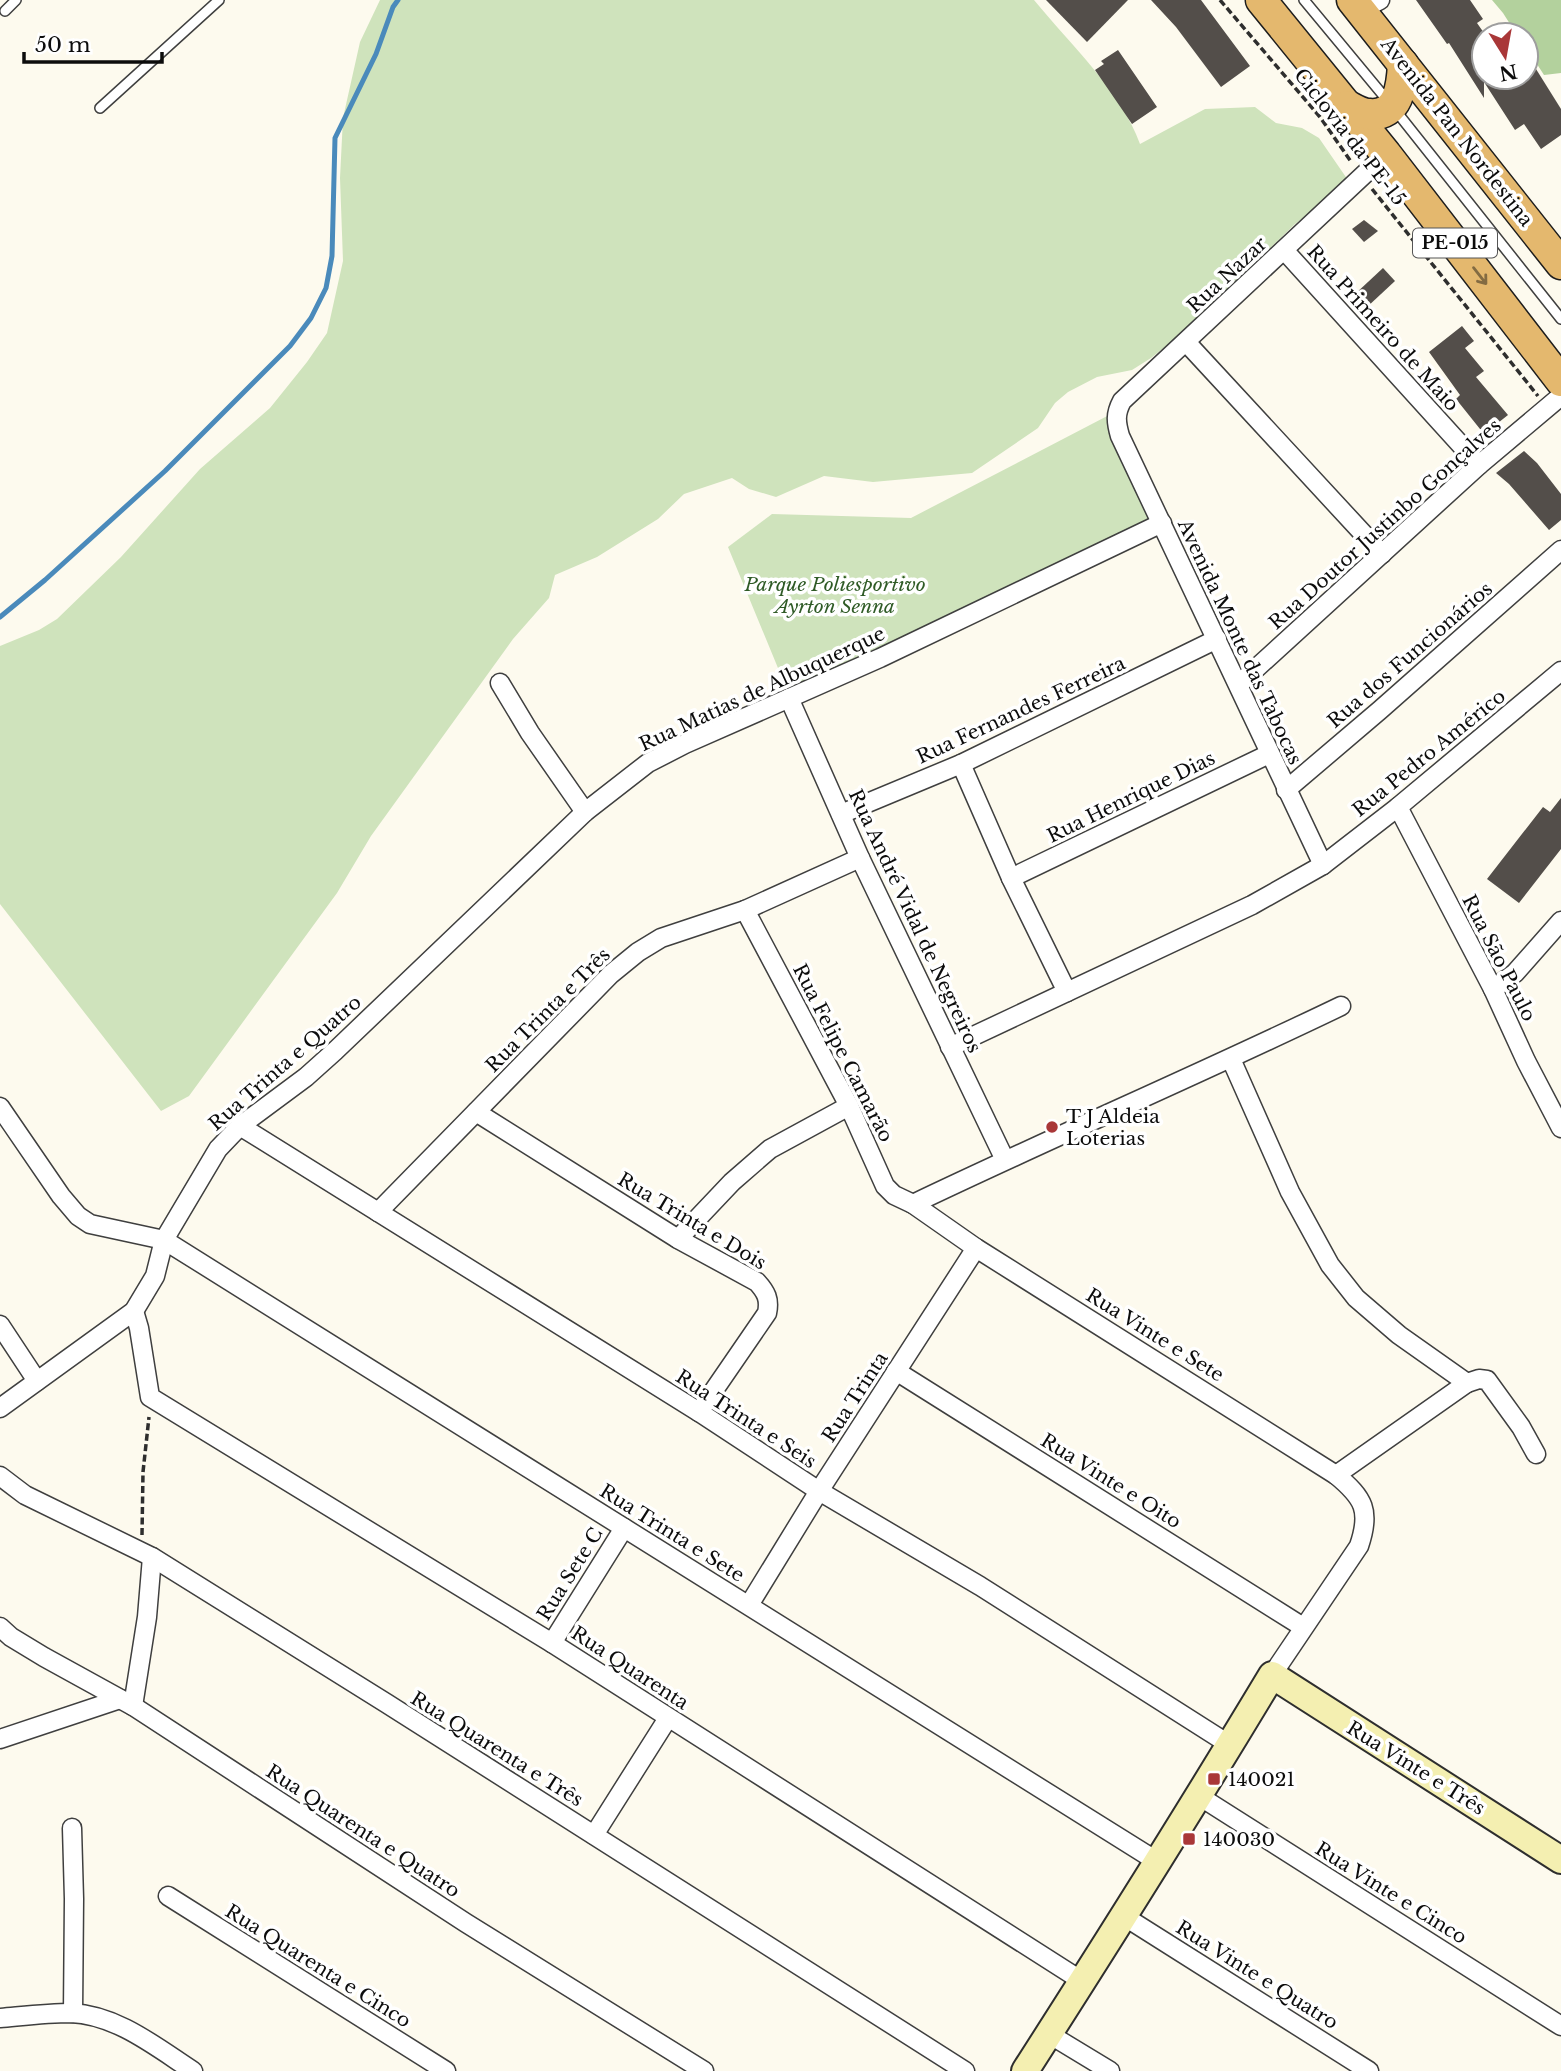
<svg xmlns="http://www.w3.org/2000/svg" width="1561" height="2071" font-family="'Libre Baskerville',serif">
<rect width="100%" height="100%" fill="#fdfaee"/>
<g fill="#cfe3bc">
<path d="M 380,0 L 1034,0 C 1069,43 1121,91 1140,144 L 1205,109 L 1255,107 L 1276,123 L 1302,128 L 1319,138 L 1350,183 L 1295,224 L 1180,335 L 1151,358 L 1132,370 L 1097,377 L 1068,392 L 1055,403 L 1038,428 L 972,473 L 873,482 L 824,476 L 776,497 L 749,489 L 732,478 L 684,494 L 658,519 L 597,557 L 555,575 L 549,598 L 513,639 L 371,836 L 337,893 L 189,1096 L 161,1111 L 0,904 L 0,646 L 39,630 L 57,619 L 121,557 L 200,469 L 270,408 L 307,362 L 327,333 L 343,261 L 340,178 L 343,118 L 360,42 Z"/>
<path d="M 1113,413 L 1168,527 L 792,702 L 728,547 L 772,514 L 911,518 Z"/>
</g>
<path fill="#b3d19d" d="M 1492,0 L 1561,0 L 1561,73 L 1544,75 L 1526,47 L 1526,35 L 1517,35 L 1503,13 Z"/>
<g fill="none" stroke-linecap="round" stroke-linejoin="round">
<path stroke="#4a8abb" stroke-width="5" d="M 0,617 L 45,580 L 165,471 L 290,346 L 311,318 L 326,288 L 332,256 L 335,138 L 376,54 L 393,7 L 398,0"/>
</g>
<g fill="#534e4a">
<path d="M 1046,0 L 1128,0 L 1087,42 Z"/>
<path d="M 1151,0 L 1201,0 L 1250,66 L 1221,87 L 1176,27 Z"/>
<path d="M 1416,0 L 1470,0 L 1483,19 L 1477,23 L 1484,33 L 1484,77 L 1526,77 L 1526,53 L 1561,109 L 1561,135 L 1541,149 L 1524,124 L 1515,130 L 1484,82 L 1484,98 L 1449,43 L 1447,44 Z"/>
<path d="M 1118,50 L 1157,107 L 1132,124 L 1095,70 L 1104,64 L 1101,61 Z"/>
<path d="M 1364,220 L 1378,231 L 1364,242 L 1352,229 Z"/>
<path d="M 1383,268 L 1395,281 L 1366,308 L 1354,295 Z"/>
<path d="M 1462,326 L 1474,341 L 1465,348 L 1484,371 L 1476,377 L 1508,415 L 1484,434 L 1456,399 L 1460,395 L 1429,352 Z"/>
<path d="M 1524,451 L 1537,463 L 1561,494 L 1561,520 L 1549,530 L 1509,484 L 1496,473 Z"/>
<path d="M 1561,798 L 1561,849 L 1519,903 L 1487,879 L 1543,807 L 1550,812 Z"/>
</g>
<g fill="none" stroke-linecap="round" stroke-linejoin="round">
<defs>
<g id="service">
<path d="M 1304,0 L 1392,106 L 1561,319"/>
<path d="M 5,11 L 16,0"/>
<path d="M 100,108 L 219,0"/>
</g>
<g id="minor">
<path d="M 1361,10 L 1380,0"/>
<path d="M 1284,250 L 1479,465"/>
<path d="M 1186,342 L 1382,554"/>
<path d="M 500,683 L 530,733 L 585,812"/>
<path d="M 1239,684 L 1479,465 L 1561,396"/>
<path d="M 789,698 L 860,858 L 1005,1160"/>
<path d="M 961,764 L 1011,878 L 1067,992"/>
<path d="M 1286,790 L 1380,710 L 1561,550"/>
<path d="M 1398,807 L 1493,989 L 1526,1061 L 1561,1128"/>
<path d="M 841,814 L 961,764 L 1217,639"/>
<path d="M 1323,865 L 1120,436 C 1116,422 1115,414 1122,401 L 1386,154"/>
<path d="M 1011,878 L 1269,754"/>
<path d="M 745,910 L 849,1106 L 885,1186 L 894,1195 L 913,1204 L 976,1248 L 1336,1475 C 1364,1498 1371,1511 1359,1546 L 1272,1675"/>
<path d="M 1493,989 L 1515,973 L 1561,921"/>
<path d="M 950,1047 L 1252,905 L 1323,865 L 1398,807 L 1561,671"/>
<path d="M 1231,1059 L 1290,1192 L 1330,1265 L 1356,1298 L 1399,1335 L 1467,1383 L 1479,1379 L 1487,1380 L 1521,1427 L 1536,1454"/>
<path d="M 0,1107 L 61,1196 L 78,1216 L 90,1224 L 164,1240 L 1158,1862"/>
<path d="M 476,1112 L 678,1239 L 757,1282 C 766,1292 770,1299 767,1313 L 699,1412"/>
<path d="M 240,1126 L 699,1412 L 819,1491 L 980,1586 L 1230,1745"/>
<path d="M 913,1204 C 1055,1136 1200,1074 1341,1006"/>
<path d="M 378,1212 L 611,974 L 638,952 L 661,938 L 745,910 L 860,858"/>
<path d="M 678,1239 L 732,1182 L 770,1149 L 849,1106"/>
<path d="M 134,1311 L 139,1328 L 150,1397 L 552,1643 L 1082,1981"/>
<path d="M 0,1325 L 37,1381"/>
<path d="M 896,1371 L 1303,1627"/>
<path d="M 0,1408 L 134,1311 L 155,1276 L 164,1240 L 218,1149 L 240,1126 L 306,1077 L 335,1051 L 585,812 L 648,763 L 685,744 L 880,658 L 1162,523"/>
<path d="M 1336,1475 L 1467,1383"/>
<path d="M 0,1476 L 25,1495 L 152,1557 L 386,1703 L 965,2071"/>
<path d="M 749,1605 L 819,1491 L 976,1248"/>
<path d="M 0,1627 L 11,1637 L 44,1657 L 133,1706 L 466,1923 L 704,2071"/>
<path d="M 552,1643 L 624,1528"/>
<path d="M 133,1706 L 147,1617 L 152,1557"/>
<path d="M 0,1739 L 120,1699"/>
<path d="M 1199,1796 L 1561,2026"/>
<path d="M 72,1828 L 74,1899 L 73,2013"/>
<path d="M 594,1835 L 668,1718"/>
<path d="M 168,1896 L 446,2071"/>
<path d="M 1122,1915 L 1369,2071"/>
<path d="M 0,2018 C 23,2016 47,2013 71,2013 C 117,2015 156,2047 193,2071"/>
<path d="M 1049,2034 L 1110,2071"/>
</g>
<path id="secondary" d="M 1025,2071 C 1109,1940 1192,1808 1272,1675 L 1561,1860"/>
<g id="trunk">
<path d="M 1261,0 L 1386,154 L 1561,381"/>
<path d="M 1352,0 L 1561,264"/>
<path d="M 1348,106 C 1354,109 1362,114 1369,114 C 1399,117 1402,85 1403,64"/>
</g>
</defs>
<use href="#service" stroke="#3f3f3f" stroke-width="12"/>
<use href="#minor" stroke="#3f3f3f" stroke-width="21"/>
<use href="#secondary" stroke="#2e2e2e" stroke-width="30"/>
<use href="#trunk" stroke="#1d1d1d" stroke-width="33"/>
<g stroke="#2e2e2e" stroke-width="3.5" stroke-dasharray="7 3.5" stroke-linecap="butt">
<path d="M 1220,0 L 1320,117 L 1352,163"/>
<path d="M 1372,189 L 1538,396"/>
<path d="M 142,1535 L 143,1472 L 149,1417"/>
</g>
<use href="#service" stroke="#fff" stroke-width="9"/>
<use href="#minor" stroke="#fff" stroke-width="18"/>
<use href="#secondary" stroke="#f4efb1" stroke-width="26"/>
<use href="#trunk" stroke="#e4b86e" stroke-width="30"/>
</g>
<defs><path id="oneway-shaft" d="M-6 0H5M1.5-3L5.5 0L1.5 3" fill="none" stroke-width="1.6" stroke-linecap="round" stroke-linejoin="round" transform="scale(1.75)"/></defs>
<use stroke="#836b42" href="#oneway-shaft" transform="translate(1480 276) rotate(52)"/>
<g fill="#a93738" stroke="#fff" stroke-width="2.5">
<circle cx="1052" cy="1127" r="7"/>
<rect x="1207" y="1772" width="14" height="14" rx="3.5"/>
<rect x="1182" y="1832" width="14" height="14" rx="3.5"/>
</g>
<g text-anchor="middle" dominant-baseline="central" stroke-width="7" stroke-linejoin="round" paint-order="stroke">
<rect fill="#fff" stroke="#555" stroke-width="2" x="1413" y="228.5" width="84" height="29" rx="5"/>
<g font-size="18" font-weight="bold" fill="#0c0c0c">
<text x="1455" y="243">PE-015</text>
</g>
<g font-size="19" fill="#0c0c0c" stroke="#fff">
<text transform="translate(1457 132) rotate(52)">Avenida Pan Nordestina</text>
<text transform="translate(1350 137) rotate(52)">Ciclovia da PE-15</text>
<text transform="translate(1227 275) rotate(-43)">Rua Nazar</text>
<text transform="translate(1383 328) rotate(48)">Rua Primeiro de Maio</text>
<text transform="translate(1385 524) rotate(-42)">Rua Doutor Justinbo Gonçalves</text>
<text transform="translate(1240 642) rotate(65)">Avenida Monte das Tabocas</text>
<text transform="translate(1410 655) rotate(-41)">Rua dos Funcionários</text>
<text transform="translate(762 689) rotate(-25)">Rua Matias de Albuquerque</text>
<text transform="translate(1021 710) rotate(-25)">Rua Fernandes Ferreira</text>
<text transform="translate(1429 753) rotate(-39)">Rua Pedro Américo</text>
<text transform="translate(1131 797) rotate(-26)">Rua Henrique Dias</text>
<text transform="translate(915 921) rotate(65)">Rua André Vidal de Negreiros</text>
<text transform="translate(1499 958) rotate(63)">Rua São Paulo</text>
<text transform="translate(548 1010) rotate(-45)">Rua Trinta e Três</text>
<text transform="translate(843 1053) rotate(63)">Rua Felipe Camarão</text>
<text transform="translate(285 1063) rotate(-41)">Rua Trinta e Quatro</text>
<text transform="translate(692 1221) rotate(31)">Rua Trinta e Dois</text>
<text transform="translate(1155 1335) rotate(32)">Rua Vinte e Sete</text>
<text transform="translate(855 1397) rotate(-57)">Rua Trinta</text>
<text transform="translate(746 1419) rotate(33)">Rua Trinta e Seis</text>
<text transform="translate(1111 1481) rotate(32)">Rua Vinte e Oito</text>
<text transform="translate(672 1533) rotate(32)">Rua Trinta e Sete</text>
<text transform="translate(570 1574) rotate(-58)">Rua Sete C</text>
<text transform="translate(630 1668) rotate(33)">Rua Quarenta</text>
<text transform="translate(497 1749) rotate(32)">Rua Quarenta e Três</text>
<text transform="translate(1416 1768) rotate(32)">Rua Vinte e Três</text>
<text transform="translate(363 1831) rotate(33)">Rua Quarenta e Quatro</text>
<text transform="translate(1391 1893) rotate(32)">Rua Vinte e Cinco</text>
<text transform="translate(318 1966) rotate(32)">Rua Quarenta e Cinco</text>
<text transform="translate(1257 1975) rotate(32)">Rua Vinte e Quatro</text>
</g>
<g font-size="19" font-style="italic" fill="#2f5b26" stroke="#fff">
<text x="835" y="584">Parque Poliesportivo<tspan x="835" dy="22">Ayrton Senna</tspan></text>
</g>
<g font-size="19" fill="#0c0c0c" stroke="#fff" text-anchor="start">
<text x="1066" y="1116">T J Aldeia<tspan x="1066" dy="22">Loterias</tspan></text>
<text x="1228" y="1779">140021</text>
<text x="1203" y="1839">140030</text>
</g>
</g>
<g transform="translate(1505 56) rotate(169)"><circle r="33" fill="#ffffff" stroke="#9e9e9e" stroke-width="2"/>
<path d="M0-5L12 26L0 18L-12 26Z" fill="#a93738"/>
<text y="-10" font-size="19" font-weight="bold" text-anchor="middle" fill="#0c0c0c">N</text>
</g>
<path d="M24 52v10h138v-10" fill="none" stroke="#0c0c0c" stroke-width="3.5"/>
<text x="35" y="52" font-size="21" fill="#0c0c0c" stroke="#ffffff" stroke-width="5" paint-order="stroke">50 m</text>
</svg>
